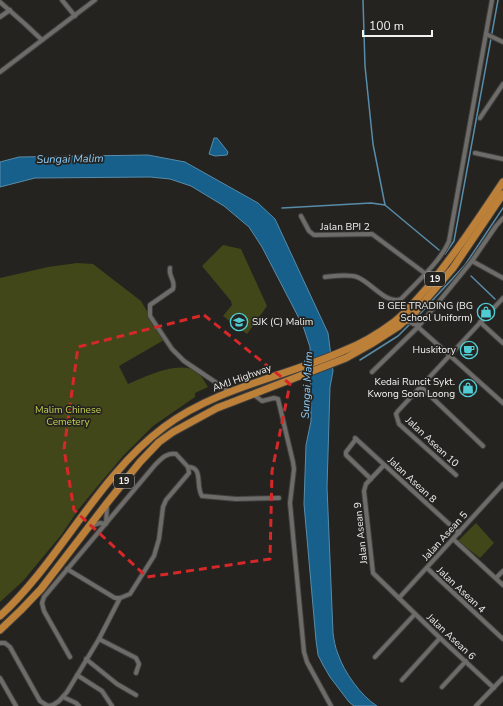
<svg xmlns="http://www.w3.org/2000/svg" width="503" height="706" font-family="'Nunito Sans',sans-serif">
<rect width="100%" height="100%" fill="#242320"/>
<g fill="#424719">
<path d="M 223,245 L 241,249 L 267,306 L 247,334 L 223,316 L 232,305 L 231,301 L 202,266 Z"/>
<path d="M 77,263 L 93,264 L 141,301 L 164,340 L 119,366 L 128,384 C 144,377 181,359 197,372 C 201,375 205,382 208,387 L 195,393 L 195,397 L 153,426 L 123,456 L 96,488 L 78,510 L 62,534 L 23,581 L 0,602 L 0,278 L 48,267 Z"/>
<path d="M 476,523 L 494,543 L 480,558 L 458,541 Z"/>
</g>
<g fill="#16608b" stroke="#588ca9">
<path d="M 214,138 L 217,138 L 228,152 L 227,155 L 215,156 L 209,154 Z"/>
<path d="M 148,155 L 185,162 L 258,203 L 275,219 L 328,333 L 333,371 L 330,387 L 327,487 L 333,633 C 334,640 335,647 338,654 C 344,672 361,696 377,706 L 354,706 L 349,702 L 330,677 L 323,665 L 318,655 L 316,640 L 304,504 L 306,445 L 311,421 L 310,347 L 303,326 L 262,247 L 249,227 L 224,206 L 191,186 L 170,179 L 150,177 L 35,178 L 0,187 L 0,162 L 19,157 Z"/>
</g>
<g fill="none" stroke-linecap="round" stroke-linejoin="round">
<g stroke="#588ca9" stroke-width="1.5">
<path d="M 363,0 L 365,66 L 373,144 L 385,205"/>
<path d="M 282,208 L 371,203 L 385,205 L 439,250"/>
<path d="M 445,254 L 454,241 L 498,0"/>
<path d="M 471,276 L 495,299"/>
<path d="M 419,315 L 465,265 L 503,208"/>
<path d="M 360,360 L 398,336 L 410,324"/>
</g>
<defs>
<g id="minor">
<path d="M 62,0 L 75,16"/>
<path d="M 0,2 L 25,24 L 42,40"/>
<path d="M 0,17 L 10,10"/>
<path d="M 486,34 L 503,42"/>
<path d="M 0,72 L 95,0"/>
<path d="M 480,118 L 503,84"/>
<path d="M 475,153 L 503,159"/>
<path d="M 301,216 L 309,231 L 314,235 L 372,234 L 434,280"/>
<path d="M 472,261 L 503,278"/>
<path d="M 170,268 C 168,276 176,281 173,289 L 150,305 L 150,316 L 172,349 L 184,361 L 230,392"/>
<path d="M 325,277 C 335,276 348,274 357,277 C 371,282 386,305 401,299 C 416,283 441,261 449,241 L 492,0"/>
<path d="M 417,312 L 416,319 L 418,327 L 503,403"/>
<path d="M 405,322 L 409,322 L 418,326"/>
<path d="M 480,322 L 503,343"/>
<path d="M 372,372 L 418,327 L 472,261 L 496,226 L 503,218"/>
<path d="M 421,387 L 483,446"/>
<path d="M 253,394 L 262,401 L 274,398 L 278,399 L 293,462 L 294,469 L 290,503 L 304,652 L 307,662 L 331,706"/>
<path d="M 355,438 L 459,533"/>
<path d="M 356,439 L 346,452 L 346,455 L 371,479"/>
<path d="M 384,465 L 366,484 L 364,491 L 373,573 L 440,638 L 494,688"/>
<path d="M 456,475 L 399,424 L 396,414 L 398,411 L 503,298"/>
<path d="M 91,526 L 100,523 L 106,524 L 107,505"/>
<path d="M 453,539 L 503,585"/>
<path d="M 427,568 L 503,639"/>
<path d="M 67,569 L 115,598 L 120,598 L 130,594 L 154,556 L 159,539 L 163,507 L 166,500 L 189,473 L 188,467"/>
<path d="M 496,578 L 503,571"/>
<path d="M 399,598 L 503,484"/>
<path d="M 99,639 L 136,658 L 139,664 L 136,673"/>
<path d="M 0,643 L 5,643 L 10,647 L 40,701 L 48,706 L 53,705 L 59,701 L 67,692 L 99,639 L 120,598"/>
<path d="M 70,657 L 44,611 L 42,603 L 44,597 L 155,465 C 161,459 167,452 176,454 L 188,467 C 204,467 195,486 202,496 L 236,499 L 279,498"/>
<path d="M 375,657 L 415,614"/>
<path d="M 86,659 L 117,684 L 136,695"/>
<path d="M 77,675 L 102,691 L 112,706"/>
<path d="M 0,678 L 16,706"/>
<path d="M 402,680 L 440,638"/>
<path d="M 442,687 L 466,661"/>
<path d="M 63,697 L 76,703 L 79,706"/>
<path d="M 476,706 L 503,678"/>
</g>
<g id="trunk">
<path d="M 0,616 C 61,560 97,477 164,427 C 216,388 284,377 343,351 C 361,344 378,334 394,322 C 406,313 416,300 427,288 C 455,254 479,218 503,182"/>
<path d="M 0,630 L 21,610 L 41,589 L 107,503 L 140,462 L 159,442 L 173,432 L 217,408 L 346,358 L 371,344 L 399,326 L 417,310 L 453,268 L 503,194"/>
</g>
</defs>
<use href="#minor" stroke="#403f3d" stroke-width="6"/>
<use href="#trunk" stroke="#403f3d" stroke-width="9"/>
<use href="#minor" stroke="#6d6c69" stroke-width="4"/>
<use href="#trunk" stroke="#bc8039" stroke-width="7"/>
</g>
<path fill="none" stroke="#d62828" stroke-width="3" stroke-dasharray="8 5" stroke-linejoin="round" d="M 204,315 L 290,384 L 272,471 L 270,559 L 147,577 L 74,510 L 64,449 L 78,347 Z"/>
<defs>
<symbol id="shop-ring" viewBox="-11 -11 22 22"><circle r="9.5" fill="#242320" stroke="#51ccd3" stroke-width="1.5"/><path d="M-5-2.5h2.3a2.7 3.5 0 0 1 5.4 0H5L5.5 6h-11ZM-1.5-2.5h3a1.5 2.3 0 0 0-3 0Z" fill="#51ccd3"/></symbol>
<symbol id="school-ring" viewBox="-11 -11 22 22"><circle r="9.5" fill="#242320" stroke="#51ccd3" stroke-width="1.5"/><path d="M0-5L7-2L0 1L-7-2ZM-4 1L0 2.5L4 1V4Q0 6-4 4Z" fill="#51ccd3"/></symbol>
<symbol id="cafe-ring" viewBox="-11 -11 22 22"><circle r="9.5" fill="#242320" stroke="#51ccd3" stroke-width="1.5"/><path d="M-5.5-4.5H6V0H3Q3 3.5 0 3.5H-2.5Q-5.5 3.5-5.5 0ZM3-3.2v2h1.7v-2ZM-6 4.5H4V6H-6Z" fill="#51ccd3"/></symbol>
</defs>
<g fill-rule="evenodd">
<use href="#shop-ring" x="476" y="302" width="20" height="20"/>
<use href="#school-ring" x="229" y="312" width="20" height="20"/>
<use href="#cafe-ring" x="459" y="340" width="20" height="20"/>
<use href="#shop-ring" x="458" y="378" width="20" height="20"/>
</g>
<g text-anchor="middle" dominant-baseline="central" stroke-width="3.5" stroke-linejoin="round" paint-order="stroke">
<g fill="#242320" stroke="#b5b4b2" stroke-width="1">
<rect x="425" y="272" width="20" height="14" rx="3"/>
<rect x="114" y="474" width="20" height="14" rx="3"/>
</g>
<g font-size="9" font-weight="bold" fill="#f3f2f0">
<text x="435" y="279">19</text>
<text x="124" y="481">19</text>
</g>
<g font-size="10" fill="#f3f2f0" stroke="#242320">
<text x="345" y="227">Jalan BPI 2</text>
<text transform="translate(242 378) rotate(-20)">AMJ Highway</text>
<text transform="translate(432 442) rotate(43)">Jalan Asean 10</text>
<text transform="translate(412 480) rotate(43)">Jalan Asean 8</text>
<text transform="translate(361 533) rotate(-96)">Jalan Asean 9</text>
<text transform="translate(445 536) rotate(-48)">Jalan Asean 5</text>
<text transform="translate(461 590) rotate(43)">Jalan Asean 4</text>
<text transform="translate(451 637) rotate(43)">Jalan Asean 6</text>
</g>
<g font-size="10" fill="#f3f2f0" stroke="#242320" text-anchor="end">
<text x="473" y="306">B GEE TRADING (BG<tspan x="473" dy="12">School Uniform)</tspan></text>
<text x="252" y="322" text-anchor="start">SJK (C) Malim</text>
<text x="456" y="350">Huskitory</text>
<text x="455" y="382">Kedai Runcit Sykt.<tspan x="455" dy="12">Kwong Soon Loong</tspan></text>
</g>
<g font-size="10" fill="#c2d04f" stroke="#242320">
<text x="68" y="410">Malim Chinese<tspan x="68" dy="12">Cemetery</tspan></text>
</g>
<g font-size="11" font-style="italic" fill="#8fcffc" stroke="#242320">
<text transform="translate(70 159) rotate(-1)">Sungai Malim</text>
<text transform="translate(307 385) rotate(-87)">Sungai Malim</text>
</g>
</g>
<path d="M363 30v6h69v-6" fill="none" stroke="#f3f2f0" stroke-width="2"/>
<text x="369" y="30" font-size="12" fill="#f3f2f0" stroke="#242320" stroke-width="3" paint-order="stroke">100 m</text>
</svg>
